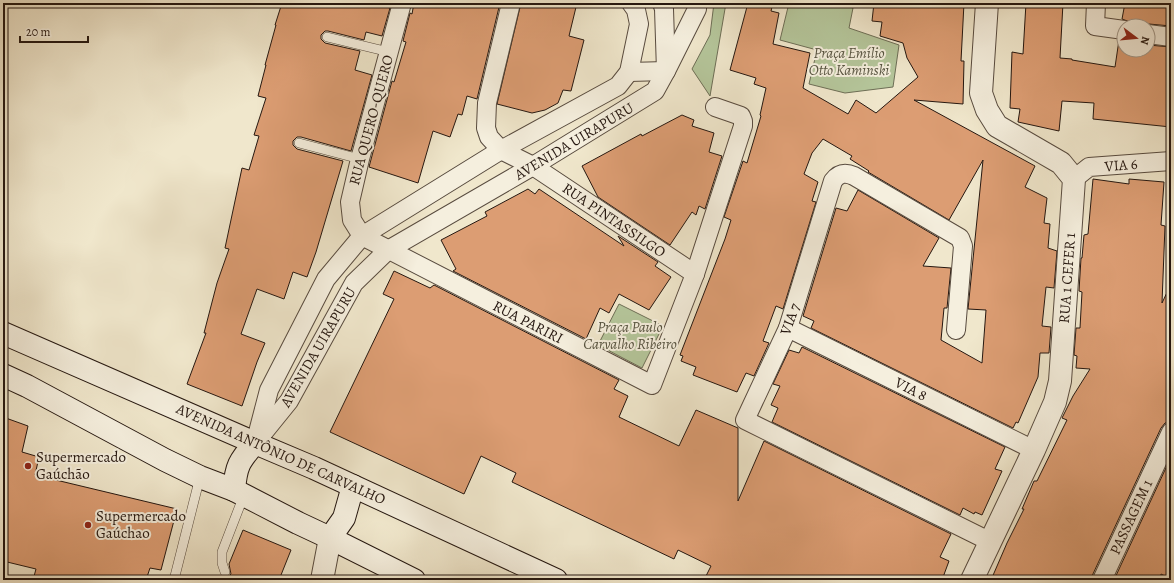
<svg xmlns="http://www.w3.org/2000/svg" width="1174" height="583" font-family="Alegreya,serif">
<rect width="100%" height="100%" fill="#f0e7cc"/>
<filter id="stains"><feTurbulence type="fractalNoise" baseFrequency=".005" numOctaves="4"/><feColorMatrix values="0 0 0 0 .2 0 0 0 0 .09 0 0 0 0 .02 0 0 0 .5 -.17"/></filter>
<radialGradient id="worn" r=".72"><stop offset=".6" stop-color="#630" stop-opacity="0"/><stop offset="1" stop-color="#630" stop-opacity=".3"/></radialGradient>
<g fill="#b5c69b" stroke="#6d6e56">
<path d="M 714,3 L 726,3 L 710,96 L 692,69 L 710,35 Z"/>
<path d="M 789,3 L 833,3 L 853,8 L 849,28 L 899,45 L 893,87 L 845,93 L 809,84 L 817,50 L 780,40 Z"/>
<path d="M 619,304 L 663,326 L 642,368 L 598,345 Z"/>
</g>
<g fill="#dc9d73" stroke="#251710">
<path d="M 282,3 L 371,3 L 390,8 L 382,36 L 366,32 L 364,40 L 328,31 L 325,31 L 321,35 L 321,39 L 325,43 L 360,51 L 355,70 L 372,75 L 351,151 L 301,137 L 297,137 L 293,141 L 293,145 L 297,149 L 343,161 L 316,252 L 307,277 L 293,272 L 284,299 L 257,289 L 241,334 L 265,343 L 257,362 L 242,406 L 187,384 L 206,333 L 204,333 L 217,283 L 229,249 L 225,248 L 242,168 L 249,170 L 259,136 L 254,135 L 266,98 L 258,96 L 266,65 L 265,65 L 276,25 L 275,25 Z"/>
<path d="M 414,3 L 500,3 L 477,99 L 467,96 L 462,115 L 458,114 L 450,137 L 433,131 L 418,183 L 369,167 L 392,81 L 394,82 L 406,42 L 403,41 L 410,13 L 412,14 Z"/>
<path d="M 521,3 L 577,3 L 569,36 L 584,40 L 571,91 L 563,90 L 558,103 L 545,110 L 532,113 L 497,104 Z"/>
<path d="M 748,3 L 773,3 L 771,11 L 779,13 L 773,44 L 810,53 L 803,88 L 848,114 L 856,100 L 876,113 L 918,77 L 907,58 L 903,43 L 880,36 L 882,22 L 872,21 L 874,3 L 964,3 L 961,61 L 964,61 L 963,104 L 914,100 L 1035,166 L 1025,187 L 1047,198 L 1044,223 L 1050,224 L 1048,248 L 1057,251 L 1054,288 L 1046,287 L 1042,326 L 1051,327 L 1049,353 L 1040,353 L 1038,377 L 1018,423 L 1016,422 L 1013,428 L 811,328 L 814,321 L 803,316 L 836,208 L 847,211 L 858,190 L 939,238 L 923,266 L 951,268 L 947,308 L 944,308 L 941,340 L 982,363 L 986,310 L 968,309 L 983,160 L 949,220 L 868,172 L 869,171 L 850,159 L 852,156 L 823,139 L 812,153 L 804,174 L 818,182 L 812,201 L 816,202 L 783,309 L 776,306 L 763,341 L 769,343 L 754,376 L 746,373 L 737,392 L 693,375 L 696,367 L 681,361 L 683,356 L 680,355 L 725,239 L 731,220 L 724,217 L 743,161 L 747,163 L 761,116 L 760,115 L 766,88 L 754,84 L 756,78 L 730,70 Z"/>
<path d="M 1026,3 L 1063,3 L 1060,58 L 1072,59 L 1072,60 L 1115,67 L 1119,40 L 1124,40 L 1124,50 L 1148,50 L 1148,45 L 1171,47 L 1171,127 L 1093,119 L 1094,103 L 1062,101 L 1059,131 L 1018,122 L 1020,109 L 1010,108 L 1012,52 L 1023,54 Z"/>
<path d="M 1125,3 L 1171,3 L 1171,26 L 1149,24 L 1142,26 L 1134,26 L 1130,22 L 1122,19 Z"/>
<path d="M 682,115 L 694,120 L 692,126 L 714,133 L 709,152 L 722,156 L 705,209 L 699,206 L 696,215 L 692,212 L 670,245 L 598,197 L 582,166 L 641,134 L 642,136 Z"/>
<path d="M 1093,179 L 1129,184 L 1129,179 L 1164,182 L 1161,225 L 1165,226 L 1162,303 L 1171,284 L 1171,422 L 1165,423 L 1161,428 L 1092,576 L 1092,580 L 991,580 L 1007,543 L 1024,509 L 1022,509 L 1034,481 L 1037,481 L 1067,420 L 1062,418 L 1073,396 L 1090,369 L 1076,368 L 1077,356 L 1074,355 L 1076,328 L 1080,328 L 1082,292 L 1079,291 L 1081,258 L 1082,258 L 1084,235 L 1088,234 Z"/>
<path d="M 528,189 L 535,194 L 539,189 L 624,246 L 618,236 L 658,262 L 655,266 L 671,277 L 649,310 L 619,294 L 609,313 L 600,308 L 586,339 L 453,271 L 456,269 L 441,240 L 487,216 L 485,212 Z"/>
<path d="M 394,271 L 430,288 L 434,285 L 619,380 L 614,389 L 628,396 L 619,417 L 679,446 L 696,410 L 738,428 L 738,501 L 764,441 L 951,534 L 940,557 L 949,561 L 942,580 L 704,580 L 711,566 L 678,550 L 674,559 L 512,482 L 516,473 L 481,456 L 464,494 L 330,432 L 394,299 L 383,294 Z"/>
<path d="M 802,347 L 1005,447 L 995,469 L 1002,471 L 982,515 L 975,512 L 974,514 L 963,508 L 960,515 L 772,422 L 778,408 L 771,405 L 780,386 L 773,384 L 789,350 L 799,353 Z"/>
<path d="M 3,417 L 28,426 L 22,452 L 39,457 L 35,475 L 177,509 L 161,570 L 150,568 L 146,580 L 33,580 L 36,569 L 3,561 Z"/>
<path d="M 1171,457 L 1171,579 L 1161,574 L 1160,580 L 1114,580 Z"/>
<path d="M 243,530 L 291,550 L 279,580 L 222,580 L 223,578 L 227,578 L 231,574 L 229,564 Z"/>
</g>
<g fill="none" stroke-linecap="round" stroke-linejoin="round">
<defs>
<g id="service">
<path d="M 327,37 L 389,52"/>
<path d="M 299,143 L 360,159"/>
<path d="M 225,572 L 222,563 L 222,552 L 244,495"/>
<path d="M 174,580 L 200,477"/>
</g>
<g id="minor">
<path d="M 402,3 L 360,159 L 350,202 L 352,220 L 362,236 L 652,385 L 695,274 L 743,126 L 743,121 L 741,116 L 715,107"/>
<path d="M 511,3 L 487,103 L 486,128 L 489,137 L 501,150 L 533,166 L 695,274"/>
<path d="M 1096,3 L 1095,26 L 1124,30"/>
<path d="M 1148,34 L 1171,37"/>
<path d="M 629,72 L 666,71 L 697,9 L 697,3"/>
<path d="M 1074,179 L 1089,167 L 1171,161"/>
<path d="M 788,328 L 1034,450"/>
<path d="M 956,330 L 963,246 L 960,238 L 854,176 C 845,172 839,173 833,181 L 788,328 L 745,420 L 991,542"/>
<path d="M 257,436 L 269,390 L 326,279 L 362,236 L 501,150 L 618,86 L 629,72 L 639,24 L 636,10 L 631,3"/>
<path d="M 255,443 L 289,401 L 354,283 L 388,250 L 533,166 L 655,91 L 666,71 L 664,9 L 662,3"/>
<path d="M 1102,580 L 1171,432"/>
</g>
<g id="tertiary">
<path d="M 322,580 L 330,538"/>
<path d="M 972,580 L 1034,450 L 1055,402 L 1060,381 L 1074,179 L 1061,163 L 997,126 L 987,110 L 981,93 L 987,3"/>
</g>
<g id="secondary">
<path d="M 3,333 L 255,443 L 314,468 L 556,580"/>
<path d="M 3,375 L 27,386 L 165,460 L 200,477 L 234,490 L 298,523 L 330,538 L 414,580"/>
<path d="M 234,490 C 236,466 239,461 255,443"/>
<path d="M 330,538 L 344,518 L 353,486"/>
</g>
</defs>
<use href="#service" stroke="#584b3f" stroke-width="10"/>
<use href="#minor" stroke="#584b3f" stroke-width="20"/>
<use href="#tertiary" stroke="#584b3f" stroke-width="24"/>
<use href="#secondary" stroke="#251710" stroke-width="24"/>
<use href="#service" stroke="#f5efde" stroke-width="9"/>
<use href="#minor" stroke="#f5efde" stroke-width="18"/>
<use href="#tertiary" stroke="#f5efde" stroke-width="22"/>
<use href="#secondary" stroke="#f5efde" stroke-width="22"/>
</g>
<g fill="#8f2418" stroke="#f5efde" stroke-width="1.5">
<circle cx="28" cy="466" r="4"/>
<circle cx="88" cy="525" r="4"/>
</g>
<g text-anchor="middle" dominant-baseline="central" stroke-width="4" stroke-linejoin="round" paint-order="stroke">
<g font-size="15" font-style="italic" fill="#575441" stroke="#f5efde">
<text x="849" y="53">Praça Emílio<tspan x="849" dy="17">Otto Kaminski</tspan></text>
<text x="630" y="327">Praça Paulo<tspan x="630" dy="17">Carvalho Ribeiro</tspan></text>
</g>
<g font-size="15" fill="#251710" stroke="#f5efde">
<text transform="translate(371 120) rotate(-75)">RUA QUERO-QUERO</text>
<text transform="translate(574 141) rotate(-31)">AVENIDA UIRAPURU</text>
<text transform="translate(1121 165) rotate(-5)">VIA 6</text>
<text transform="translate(614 220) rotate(34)">RUA PINTASSILGO</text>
<text transform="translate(1067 278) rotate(-86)">RUA 1 CEFER 1</text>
<text transform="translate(790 319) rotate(-70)">VIA 7</text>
<text transform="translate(528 322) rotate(27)">RUA PARIRI</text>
<text transform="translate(318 347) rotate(-60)">AVENIDA UIRAPURU</text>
<text transform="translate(911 389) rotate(27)">VIA 8</text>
<text transform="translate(281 454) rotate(24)">AVENIDA ANTÔNIO DE CARVALHO</text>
<text transform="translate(1131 517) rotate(-65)">PASSAGEM 1</text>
</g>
<g font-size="15" fill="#251710" stroke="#f5efde" text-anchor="start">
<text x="36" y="457">Supermercado<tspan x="36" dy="17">Gaúchão</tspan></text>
<text x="96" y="516">Supermercado<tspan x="96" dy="17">Gaúchao</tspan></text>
</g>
</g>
<rect width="1174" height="583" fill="none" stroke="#f0e7cc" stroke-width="16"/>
<rect x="4" y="4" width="1166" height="575" fill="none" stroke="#251710" stroke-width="2"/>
<rect x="8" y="8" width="1158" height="567" fill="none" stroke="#251710"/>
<g transform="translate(1136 38) rotate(106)"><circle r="19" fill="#f5efde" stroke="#a2998c"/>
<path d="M0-3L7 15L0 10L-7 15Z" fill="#8f2418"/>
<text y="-6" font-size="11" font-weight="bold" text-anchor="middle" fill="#251710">N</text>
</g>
<path d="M20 36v6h68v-6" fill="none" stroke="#251710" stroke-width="2"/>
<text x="26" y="36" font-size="12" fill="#251710" stroke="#f5efde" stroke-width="3" paint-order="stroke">20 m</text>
<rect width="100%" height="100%" filter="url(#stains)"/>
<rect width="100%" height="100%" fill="url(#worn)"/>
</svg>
